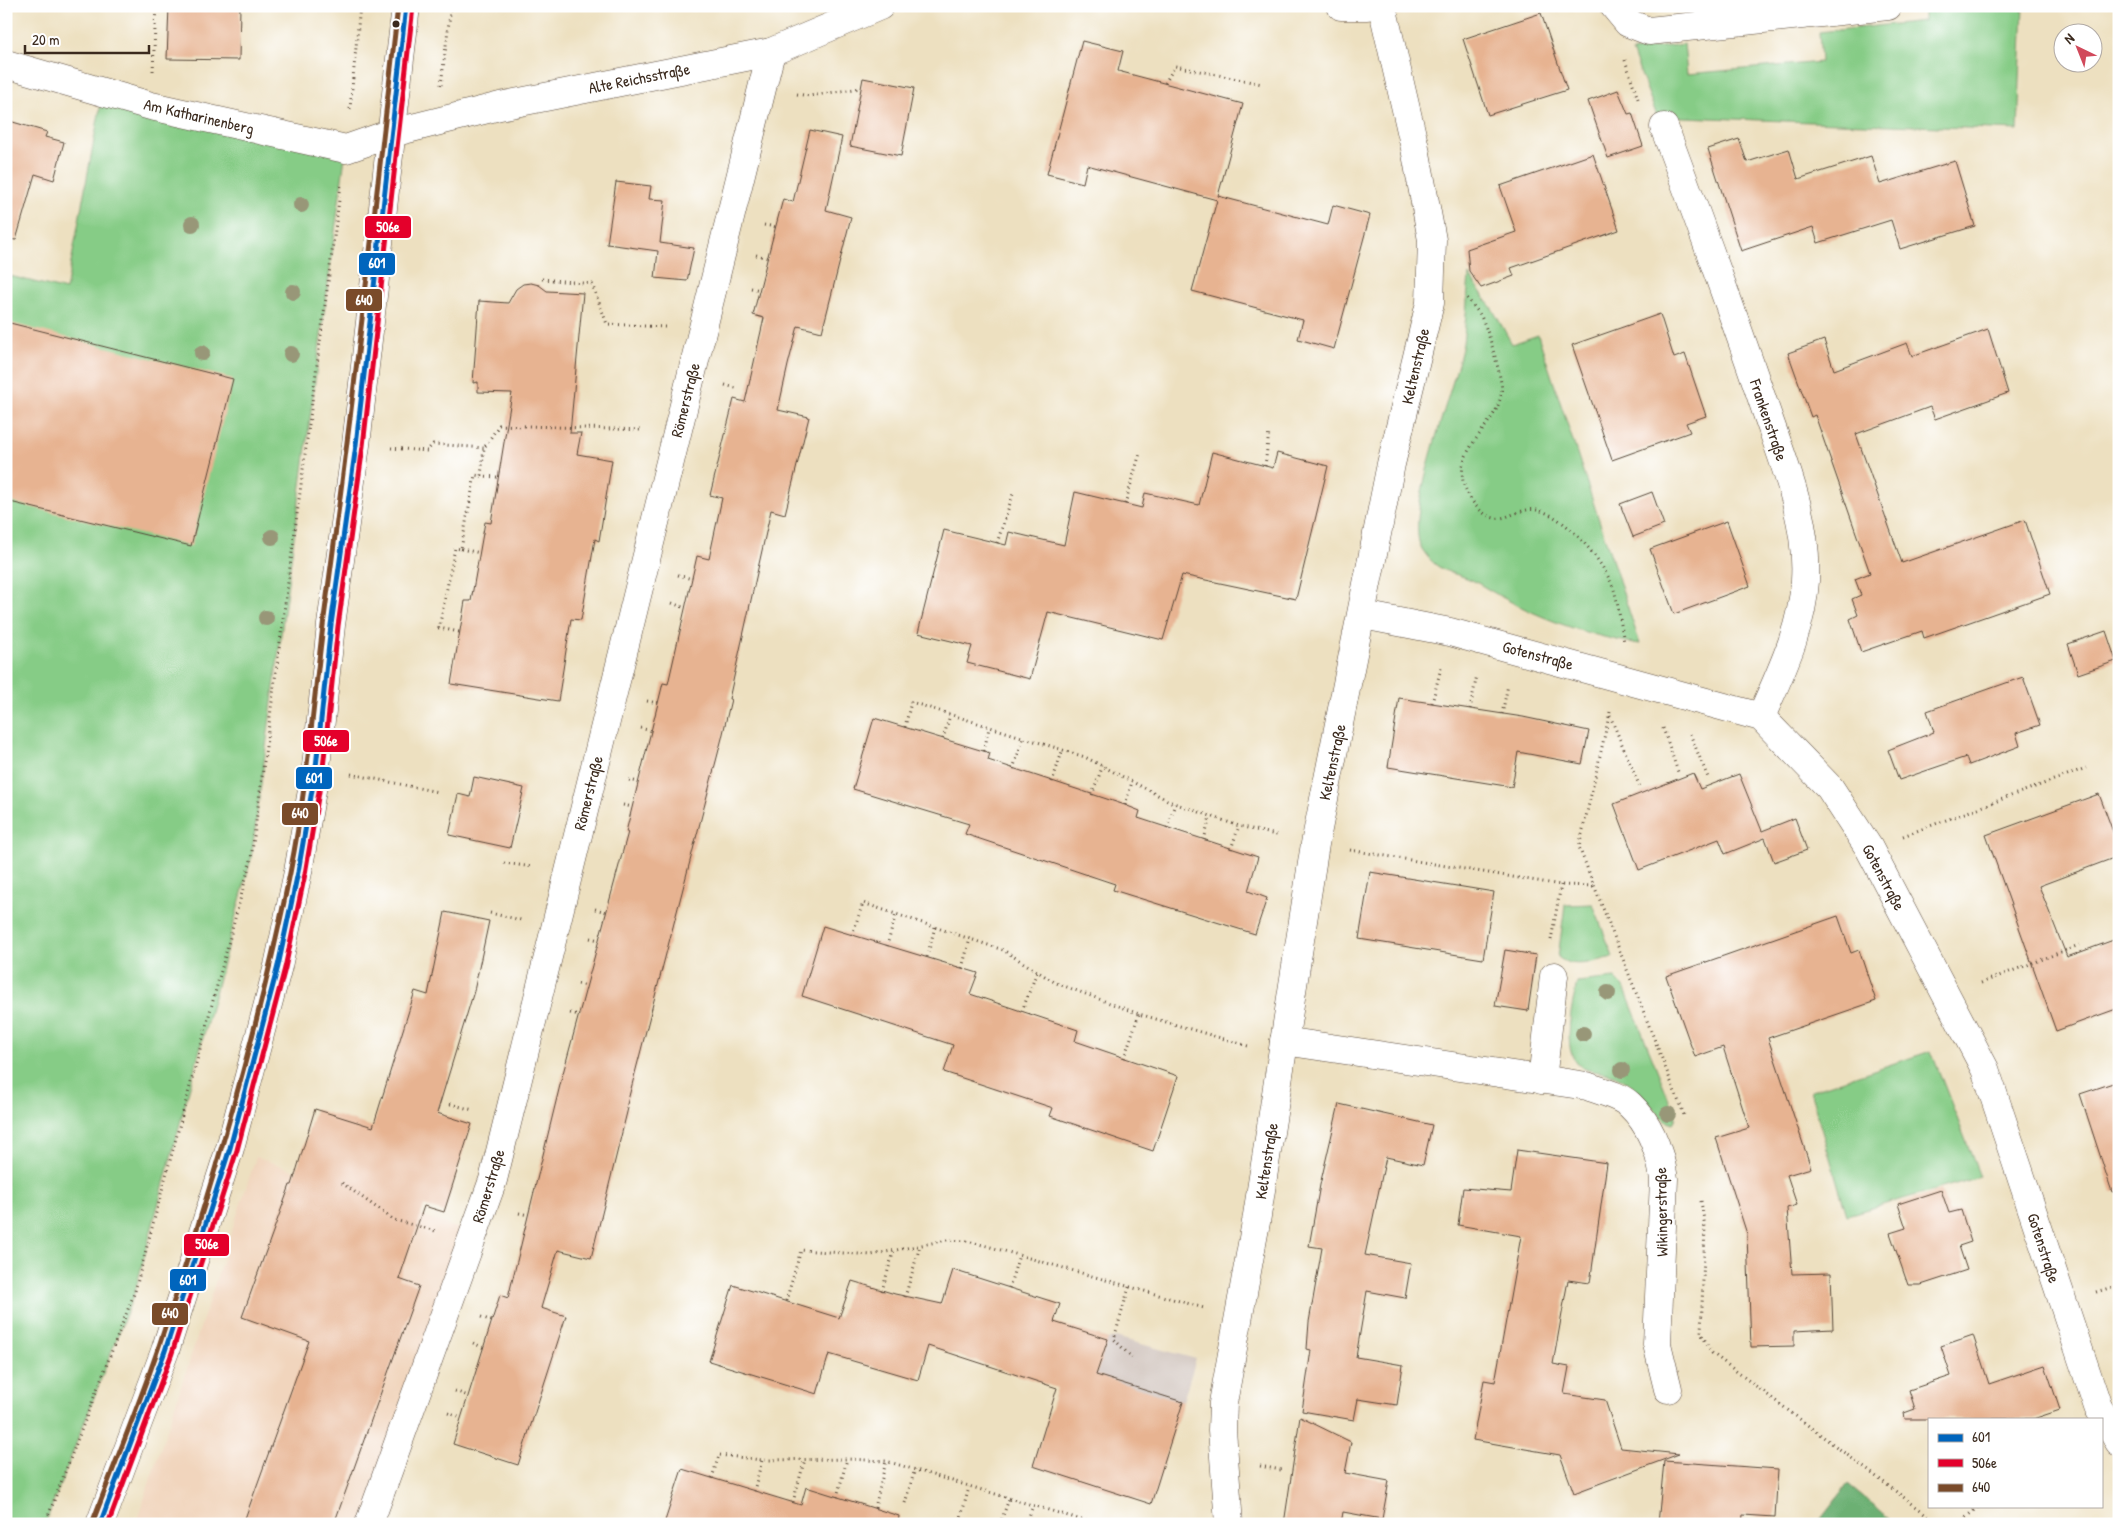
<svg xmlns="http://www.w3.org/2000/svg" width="2125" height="1530" font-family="'Patrick Hand',sans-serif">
<rect width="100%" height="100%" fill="#fff"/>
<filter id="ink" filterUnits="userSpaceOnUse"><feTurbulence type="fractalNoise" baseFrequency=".02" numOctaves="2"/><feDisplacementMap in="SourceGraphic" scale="10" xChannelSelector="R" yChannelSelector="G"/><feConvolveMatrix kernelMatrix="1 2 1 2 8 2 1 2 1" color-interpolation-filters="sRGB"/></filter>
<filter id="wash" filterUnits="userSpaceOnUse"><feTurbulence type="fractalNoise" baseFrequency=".0096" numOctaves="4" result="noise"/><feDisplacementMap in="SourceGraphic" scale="20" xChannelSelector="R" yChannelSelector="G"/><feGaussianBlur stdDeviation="1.12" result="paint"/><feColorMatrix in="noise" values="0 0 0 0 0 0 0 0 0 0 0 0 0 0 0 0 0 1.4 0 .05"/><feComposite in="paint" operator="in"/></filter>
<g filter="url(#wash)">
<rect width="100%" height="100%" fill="#ede0c0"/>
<path fill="#f1d5bd" d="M 256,1157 L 473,1234 L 369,1524 L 136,1524 Z"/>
<path fill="#cec1ba" d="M 1076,1329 L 1108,1339 L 1119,1338 L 1196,1359 L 1151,1504 L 1033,1466 Z"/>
<g fill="#86cc86" stroke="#607b52">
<path d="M 1924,6 L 2023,6 L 2018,130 L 1657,116 L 1632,51 L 1684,44 L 1687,74 L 1821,62 L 1819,32 L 1924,21 Z"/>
<path d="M 103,92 L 346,149 L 251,859 L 135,1291 L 45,1524 L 6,1524 L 6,275 L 66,290 Z"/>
<path d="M 1469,275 L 1493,310 L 1512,344 L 1538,335 L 1640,644 C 1584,636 1530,615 1481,585 C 1457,570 1441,578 1422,549 C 1402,518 1456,384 1463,343 C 1466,321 1467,298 1469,275 Z"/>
<path d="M 1593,904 L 1613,957 C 1596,961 1573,970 1558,957 L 1565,905 Z"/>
<path d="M 1615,978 L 1624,987 L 1676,1117 L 1673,1124 L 1667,1122 C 1650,1106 1638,1086 1616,1076 C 1605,1071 1589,1073 1580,1066 C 1560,1052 1573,1002 1577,982 Z"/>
<path d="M 1931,1051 L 1980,1177 L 1847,1215 L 1810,1091 Z"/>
</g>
<path fill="#6cb073" stroke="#546d48" d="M 1848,1484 L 1897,1524 L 1817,1524 Z"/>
<g id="blocks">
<g fill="#e7b391">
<path d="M 169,6 L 240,6 L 239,60 L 167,59 Z"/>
<path d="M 1541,13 L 1567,90 L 1488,115 L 1463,39 Z"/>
<path d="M 1082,41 L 1123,51 L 1118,71 L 1243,104 L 1218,196 L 1328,225 L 1333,205 L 1370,215 L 1334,349 L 1298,339 L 1303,320 L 1192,291 L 1217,200 L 1087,165 L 1083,183 L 1047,174 Z"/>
<path d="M 863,78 L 914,88 L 901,156 L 850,146 Z"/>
<path d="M 1618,90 L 1628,114 L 1632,113 L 1643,146 L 1608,158 L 1588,101 Z"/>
<path d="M 6,120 L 47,132 L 45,137 L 64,142 L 54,180 L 35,174 L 16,240 L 6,239 Z"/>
<path d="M 810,130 L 842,137 L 826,210 L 851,217 L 822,332 L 798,326 L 788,365 L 778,410 L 809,417 L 785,514 L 771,510 L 729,699 L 731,699 L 722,738 L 626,1108 L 628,1108 L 591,1258 L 558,1250 L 541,1308 L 566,1316 L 518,1465 L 453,1444 L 500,1295 L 508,1298 L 562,1077 L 628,832 L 626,832 L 663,683 L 668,684 L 697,556 L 709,559 L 722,498 L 710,495 L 734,399 L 745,402 L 764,318 L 753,315 L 769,252 L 783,199 L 793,202 Z"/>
<path d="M 1739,139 L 1747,162 L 1789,149 L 1798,179 L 1871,156 L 1880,184 L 1955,161 L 1975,226 L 1900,249 L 1891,220 L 1818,243 L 1813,227 L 1741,251 L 1708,149 Z"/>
<path d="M 1593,154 L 1619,230 L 1511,268 L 1514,276 L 1481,288 L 1469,271 L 1467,249 L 1516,232 L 1500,186 Z"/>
<path d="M 616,182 L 651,186 L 649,199 L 665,200 L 660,243 L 694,248 L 687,281 L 655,278 L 658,251 L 607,244 Z"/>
<path d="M 531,283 L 539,285 L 547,291 L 583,293 L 570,433 L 581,433 L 577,454 L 612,460 L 599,541 L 595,539 L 581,620 L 571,619 L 558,701 L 451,684 L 465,601 L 471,601 L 485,522 L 491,523 L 512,393 L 478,392 L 478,382 L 473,383 L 479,301 L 508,303 L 516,289 L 523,284 Z"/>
<path d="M 1660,314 L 1674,358 L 1685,354 L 1706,416 L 1686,423 L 1690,432 L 1612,460 L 1572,345 Z"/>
<path d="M 6,322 L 233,379 L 191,546 L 6,501 Z"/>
<path d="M 1988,329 L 2008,393 L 1935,419 L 1930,407 L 1856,434 L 1902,563 L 2025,520 L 2050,594 L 1924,638 L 1922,631 L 1861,652 L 1850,619 L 1858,615 L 1852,599 L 1861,595 L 1855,579 L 1870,573 L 1815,415 L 1811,417 L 1788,353 L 1824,340 L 1834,370 L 1907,343 L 1912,356 Z"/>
<path d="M 1212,452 L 1273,468 L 1277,453 L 1328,466 L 1296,599 L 1182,575 L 1163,640 L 1048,612 L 1030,679 L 967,663 L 972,646 L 918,633 L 944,530 L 1006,545 L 1009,532 L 1064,545 L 1075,492 L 1142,508 L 1145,493 L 1199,505 Z"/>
<path d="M 1652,492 L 1664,525 L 1633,537 L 1620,504 Z"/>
<path d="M 1727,521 L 1750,586 L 1674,614 L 1650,549 Z"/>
<path d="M 2106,631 L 2116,661 L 2078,674 L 2068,644 Z"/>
<path d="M 2023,677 L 2040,725 L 2016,733 L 2020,746 L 1969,765 L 1966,757 L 1899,780 L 1888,750 L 1934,732 L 1927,711 Z"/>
<path d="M 1399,698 L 1523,717 L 1589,731 L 1582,764 L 1518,752 L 1512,787 L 1388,767 Z"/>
<path d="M 874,718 L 990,753 L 988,760 L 1125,805 L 1140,811 L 1138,818 L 1258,857 L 1248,891 L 1267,898 L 1255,934 L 1113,890 L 1115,884 L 965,834 L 969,824 L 853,789 Z"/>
<path d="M 1693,773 L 1700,789 L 1739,774 L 1762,831 L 1795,818 L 1807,850 L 1774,862 L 1765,838 L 1725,854 L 1719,839 L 1639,870 L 1614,804 Z"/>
<path d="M 474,777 L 524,788 L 510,848 L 449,835 L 458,794 L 470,797 Z"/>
<path d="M 2099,794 L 2119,848 L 2119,856 L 2039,886 L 2067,957 L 2119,938 L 2119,1008 L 2056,1031 L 1986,835 Z"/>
<path d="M 1370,872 L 1494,892 L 1483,959 L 1359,939 Z"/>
<path d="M 445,912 L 489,921 L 474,991 L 437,1113 L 472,1124 L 444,1212 L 424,1206 L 399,1279 L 419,1286 L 334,1524 L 243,1524 L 309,1341 L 242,1317 L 290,1185 L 292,1185 L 315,1109 L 373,1127 L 415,991 L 428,995 Z"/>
<path d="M 1838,916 L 1851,953 L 1859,950 L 1876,1001 L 1768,1038 L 1811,1168 L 1787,1175 L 1797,1205 L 1787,1208 L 1792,1274 L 1831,1273 L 1833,1329 L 1794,1331 L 1794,1346 L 1751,1347 L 1747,1234 L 1716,1138 L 1749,1128 L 1723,1047 L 1695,1057 L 1666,976 Z"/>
<path d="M 823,926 L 978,973 L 970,994 L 1078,1030 L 1075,1041 L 1178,1076 L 1153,1151 L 1050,1116 L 1053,1108 L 944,1072 L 953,1045 L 802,996 Z"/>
<path d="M 1505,950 L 1536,955 L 1528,1011 L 1495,1006 Z"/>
<path d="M 2119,1081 L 2119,1191 L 2112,1192 L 2080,1094 Z"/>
<path d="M 1339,1104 L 1432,1125 L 1423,1165 L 1386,1157 L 1365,1255 L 1411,1263 L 1405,1298 L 1367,1291 L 1356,1357 L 1403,1365 L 1397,1405 L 1358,1399 L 1354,1420 L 1302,1411 L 1311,1350 L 1307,1349 L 1309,1322 L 1322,1248 L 1309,1246 L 1320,1185 Z"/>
<path d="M 1517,1150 L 1607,1163 L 1590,1283 L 1568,1280 L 1553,1364 L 1569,1367 L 1564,1394 L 1605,1400 L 1621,1448 L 1679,1454 L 1574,1493 L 1560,1455 L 1473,1440 L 1484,1380 L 1495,1382 L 1521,1236 L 1458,1225 L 1463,1188 L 1511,1192 Z"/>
<path d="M 1941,1190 L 1949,1213 L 1961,1210 L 1971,1242 L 1959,1246 L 1967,1270 L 1921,1285 L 1908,1285 L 1890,1233 L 1906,1228 L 1898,1204 Z"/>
<path d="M 953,1270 L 1060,1304 L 1054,1322 L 1108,1339 L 1096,1375 L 1183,1402 L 1151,1504 L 1033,1466 L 1057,1388 L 928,1346 L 918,1380 L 829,1354 L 817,1394 L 709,1361 L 733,1285 L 839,1318 L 852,1281 L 895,1294 L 942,1304 Z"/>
<path d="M 1973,1335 L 1989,1384 L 2045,1365 L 2060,1410 L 2033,1419 L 1905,1419 L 1904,1413 L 1915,1409 L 1909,1390 L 1951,1376 L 1941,1346 Z"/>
<path d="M 1300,1417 L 1351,1442 L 1345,1473 L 1389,1481 L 1382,1519 L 1343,1512 L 1341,1524 L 1284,1524 Z"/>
<path d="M 1664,1461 L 1778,1469 L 1775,1517 L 1743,1515 L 1742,1524 L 1658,1524 Z"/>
<path d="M 682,1469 L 801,1505 L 806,1487 L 899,1516 L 898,1524 L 664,1524 Z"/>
</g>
</g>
</g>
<g filter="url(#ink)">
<use href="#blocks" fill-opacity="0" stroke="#564536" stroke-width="1"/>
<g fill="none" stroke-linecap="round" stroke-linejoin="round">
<defs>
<g id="minor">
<path d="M 1341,6 L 1367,6"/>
<path d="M 1614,6 L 1628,23 L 1649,31 L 1888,6"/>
<path d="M 6,64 L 151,106 L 346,149 L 392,133 L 500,106 L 771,52 L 880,6"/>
<path d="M 1664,127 C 1698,218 1732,310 1763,402 C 1782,459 1809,519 1805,581 C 1802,630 1780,673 1761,717"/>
<path d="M 1363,615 L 1450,632 L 1761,717 L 1830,788 L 1869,848 L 1985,1069 L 2098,1407 L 2119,1442"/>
<path d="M 1284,1041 L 1587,1086 C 1600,1091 1619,1095 1630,1105 C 1650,1124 1660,1152 1664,1179 L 1657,1344 L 1668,1389"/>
<path d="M 1542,1080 L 1554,976"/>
<path d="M 100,1524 L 165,1351 L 230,1148 L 278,966 L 298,872 L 316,767 L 331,625 L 356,445 L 406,6"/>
<path d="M 369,1524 L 493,1180 L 771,52"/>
<path d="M 1229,1524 L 1222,1430 L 1223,1403 L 1256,1222 L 1315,844 L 1391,464 L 1430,303 L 1432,240 L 1415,148 L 1382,6"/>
</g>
</defs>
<use href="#minor" stroke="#564536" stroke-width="29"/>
<g stroke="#564536" stroke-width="3" stroke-dasharray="1 4" stroke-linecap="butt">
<path d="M 1625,60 L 1639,102"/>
<path d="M 153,71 L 156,6"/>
<path d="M 1165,83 L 1175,66 L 1262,84"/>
<path d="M 441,85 L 451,6"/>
<path d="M 797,94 L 809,96 L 861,88"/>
<path d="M 350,109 L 360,6"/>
<path d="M 764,225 L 776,227"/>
<path d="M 756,255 L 768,258"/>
<path d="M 542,279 L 592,284 L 607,324 L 666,327"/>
<path d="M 751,288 L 760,290"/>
<path d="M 1467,298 C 1471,303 1475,308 1479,313 C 1488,327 1500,372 1502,389 C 1502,394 1499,403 1497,408 C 1485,433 1455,453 1464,485 C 1467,493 1472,502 1478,508 C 1502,533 1515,503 1541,511 C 1569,519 1607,565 1615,593 C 1619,609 1621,626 1624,642"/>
<path d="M 725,385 L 739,389"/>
<path d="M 391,448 L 427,451 L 433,444 L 484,448"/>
<path d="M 1265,466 L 1269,432"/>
<path d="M 481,476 L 498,477"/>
<path d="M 1125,504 L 1140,453"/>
<path d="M 997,543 L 1014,491"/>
<path d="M 461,549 L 480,553"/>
<path d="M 678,575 L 692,579"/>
<path d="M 672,603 L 685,608"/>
<path d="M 459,632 L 439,628 L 455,548 L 461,549 L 475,475 L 481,476 L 484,448 L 499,425 L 642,430"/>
<path d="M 647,701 L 658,703"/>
<path d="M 1432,703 L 1441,668"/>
<path d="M 1470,709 L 1477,675"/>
<path d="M 1610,712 L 1579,847 L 1684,1115"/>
<path d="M 1502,714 L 1508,685"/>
<path d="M 1610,716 L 1640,787"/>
<path d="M 905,727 L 911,702 L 1085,757 L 1171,802 L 1239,826 L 1280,836"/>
<path d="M 640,728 L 652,731"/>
<path d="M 1663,728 L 1678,772"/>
<path d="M 1690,734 L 1709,780"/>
<path d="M 943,739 L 950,715"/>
<path d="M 984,751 L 989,728"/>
<path d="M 1013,769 L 1023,739"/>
<path d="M 351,774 L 438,792"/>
<path d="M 629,780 L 638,782"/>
<path d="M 1052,782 L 1063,749"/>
<path d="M 1092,795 L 1103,765"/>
<path d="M 623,805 L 632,807"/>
<path d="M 1125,805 L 1132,782"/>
<path d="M 1167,828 L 1175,804"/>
<path d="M 1903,836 L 2086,768"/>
<path d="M 1204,840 L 1210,817"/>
<path d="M 1231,849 L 1239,826"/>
<path d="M 1350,850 L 1561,885 L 1594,886"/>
<path d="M 504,863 L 533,867"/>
<path d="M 595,909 L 607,912"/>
<path d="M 490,913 L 521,920"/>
<path d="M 852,935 L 863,903 L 1003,950 L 1056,983 L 1139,1014 L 1248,1046"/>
<path d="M 590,938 L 599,940"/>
<path d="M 1551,940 L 1561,885"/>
<path d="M 887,946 L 896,914"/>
<path d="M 927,957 L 935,927"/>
<path d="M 962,968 L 970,939"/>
<path d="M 1981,983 L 2079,945"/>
<path d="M 578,984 L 587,986"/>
<path d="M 1022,1011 L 1037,972"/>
<path d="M 570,1013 L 580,1015"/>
<path d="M 1124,1058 L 1139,1014"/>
<path d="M 450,1104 L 473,1110"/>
<path d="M 342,1183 L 394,1220 L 436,1231"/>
<path d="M 1701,1201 L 1705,1227 L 1701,1333 L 1712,1353 L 1939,1524"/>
<path d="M 519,1213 L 528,1215"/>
<path d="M 1129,1287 L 1114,1339 L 1132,1358"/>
<path d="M 1009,1288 L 1019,1255"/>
<path d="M 882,1291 L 894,1250"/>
<path d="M 2096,1292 L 2119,1285"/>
<path d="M 905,1297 L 920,1246"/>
<path d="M 786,1301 L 801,1250 L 871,1255 L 947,1240 L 967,1241 L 987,1246 L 1204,1308"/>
<path d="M 481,1317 L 492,1321"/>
<path d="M 473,1343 L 484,1348"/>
<path d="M 455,1391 L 468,1396"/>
<path d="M 448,1413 L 461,1418"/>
<path d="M 1260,1466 L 1281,1470"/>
<path d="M 712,1478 L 719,1455 L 762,1460 L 848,1459 L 886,1461 L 1095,1524"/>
<path d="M 754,1491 L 762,1460"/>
<path d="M 837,1497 L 847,1459"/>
<path d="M 793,1502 L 805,1459"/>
<path d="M 905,1503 L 915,1469"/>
<path d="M 875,1508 L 886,1461"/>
<path d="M 960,1521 L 969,1487"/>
<path d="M 45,1524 L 135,1291 L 251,859 L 341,185"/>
<path d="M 1000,1524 L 1009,1499"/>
<path d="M 1026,1524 L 1033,1506"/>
<path d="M 1958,1524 L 1979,1506"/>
</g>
<use href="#minor" stroke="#fff" stroke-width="28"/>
<defs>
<path id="bus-1" d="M 100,1524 L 165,1351 L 230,1148 L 278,966 L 298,872 L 316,767 L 331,625 L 356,445 L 406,6"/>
<path id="bus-2" d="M 108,1524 L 172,1353 L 237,1150 L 285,968 L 305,874 L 323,768 L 338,626 L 363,446 L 413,7"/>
<path id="bus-3" d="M 93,1521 C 115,1463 139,1405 159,1346 C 211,1191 258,1033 290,873 C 307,788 313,704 324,618 C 352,414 375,210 398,6"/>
</defs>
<use href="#bus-1" stroke="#fff" stroke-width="9"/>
<use href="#bus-2" stroke="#fff" stroke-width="9"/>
<use href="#bus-3" stroke="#fff" stroke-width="9"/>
<use href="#bus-1" stroke="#0065bd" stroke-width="5"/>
<use href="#bus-2" stroke="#e4002b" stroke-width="5"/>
<use href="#bus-3" stroke="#7a4b2a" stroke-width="5"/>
</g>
<g fill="#989778">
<circle cx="301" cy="205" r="8"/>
<circle cx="192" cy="224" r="8"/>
<circle cx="293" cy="292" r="8"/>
<circle cx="202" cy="353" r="8"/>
<circle cx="291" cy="354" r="8"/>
<circle cx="272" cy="537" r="8"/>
<circle cx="266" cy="618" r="8"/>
<circle cx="1608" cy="993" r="8"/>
<circle cx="1583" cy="1034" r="8"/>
<circle cx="1622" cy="1070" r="8"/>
<circle cx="1668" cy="1114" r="8"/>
</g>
</g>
<circle fill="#3b2a1e" stroke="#fff" stroke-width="2" cx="396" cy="24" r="4.5"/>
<g text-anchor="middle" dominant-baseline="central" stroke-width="4" stroke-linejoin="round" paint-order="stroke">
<g font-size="16" fill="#3b2a1e" stroke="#fff">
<text transform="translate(639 78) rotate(-11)">Alte Reichsstraße</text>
<text transform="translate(199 116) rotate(13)">Am Katharinenberg</text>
<text transform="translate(1415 366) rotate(-77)">Keltenstraße</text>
<text transform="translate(685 400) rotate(-76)">Römerstraße</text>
<text transform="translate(1769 420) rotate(71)">Frankenstraße</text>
<text transform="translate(1538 655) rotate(15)">Gotenstraße</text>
<text transform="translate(1332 762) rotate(-78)">Keltenstraße</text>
<text transform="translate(588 793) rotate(-76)">Römerstraße</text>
<text transform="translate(1884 877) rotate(62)">Gotenstraße</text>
<text transform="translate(1266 1161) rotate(-81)">Keltenstraße</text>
<text transform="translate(488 1186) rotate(-73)">Römerstraße</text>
<text transform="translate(1661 1212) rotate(-91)">Wikingerstraße</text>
<text transform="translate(2044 1248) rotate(72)">Gotenstraße</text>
</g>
</g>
<g stroke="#fff" stroke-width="2">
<rect x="364" y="215" width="48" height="24" rx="5" fill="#e4002b"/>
<rect x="358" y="252" width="38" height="24" rx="5" fill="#0065bd"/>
<rect x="345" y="288" width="38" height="24" rx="5" fill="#7a4b2a"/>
<rect x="302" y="729" width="48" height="24" rx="5" fill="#e4002b"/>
<rect x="295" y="766" width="38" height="24" rx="5" fill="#0065bd"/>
<rect x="281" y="802" width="38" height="24" rx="5" fill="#7a4b2a"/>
<rect x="183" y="1233" width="47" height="24" rx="5" fill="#e4002b"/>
<rect x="169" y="1268" width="38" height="24" rx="5" fill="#0065bd"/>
<rect x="151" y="1302" width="38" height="24" rx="5" fill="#7a4b2a"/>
</g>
<g font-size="14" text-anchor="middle" font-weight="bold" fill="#fff">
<text x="388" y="232">506e</text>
<text x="377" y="268">601</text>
<text x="364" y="305">640</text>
<text x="326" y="746">506e</text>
<text x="314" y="783">601</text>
<text x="300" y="818">640</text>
<text x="207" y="1249">506e</text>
<text x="188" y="1285">601</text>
<text x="170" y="1318">640</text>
</g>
<rect width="2125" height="1530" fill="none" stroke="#fff" stroke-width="25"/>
<rect x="1928" y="1418" width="175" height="90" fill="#ffffff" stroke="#b1aaa5"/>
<rect x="1938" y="1434" width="25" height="8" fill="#0065bd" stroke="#b1aaa5"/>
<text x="1972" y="1442" font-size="15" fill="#3b2a1e">601</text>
<rect x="1938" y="1459" width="25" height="8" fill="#e4002b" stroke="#b1aaa5"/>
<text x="1972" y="1468" font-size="15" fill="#3b2a1e">506e</text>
<rect x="1938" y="1484" width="25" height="8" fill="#7a4b2a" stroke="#b1aaa5"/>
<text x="1972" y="1492" font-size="15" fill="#3b2a1e">640</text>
<g transform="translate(2078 48) rotate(317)"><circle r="24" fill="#ffffff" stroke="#b1aaa5"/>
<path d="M0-4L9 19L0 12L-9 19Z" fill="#d1495b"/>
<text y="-8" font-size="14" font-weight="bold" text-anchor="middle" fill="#3b2a1e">N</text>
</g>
<path d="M25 45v8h124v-8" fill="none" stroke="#3b2a1e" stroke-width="2.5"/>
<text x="32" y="45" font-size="15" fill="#3b2a1e" stroke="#ffffff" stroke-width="4" paint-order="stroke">20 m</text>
</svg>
